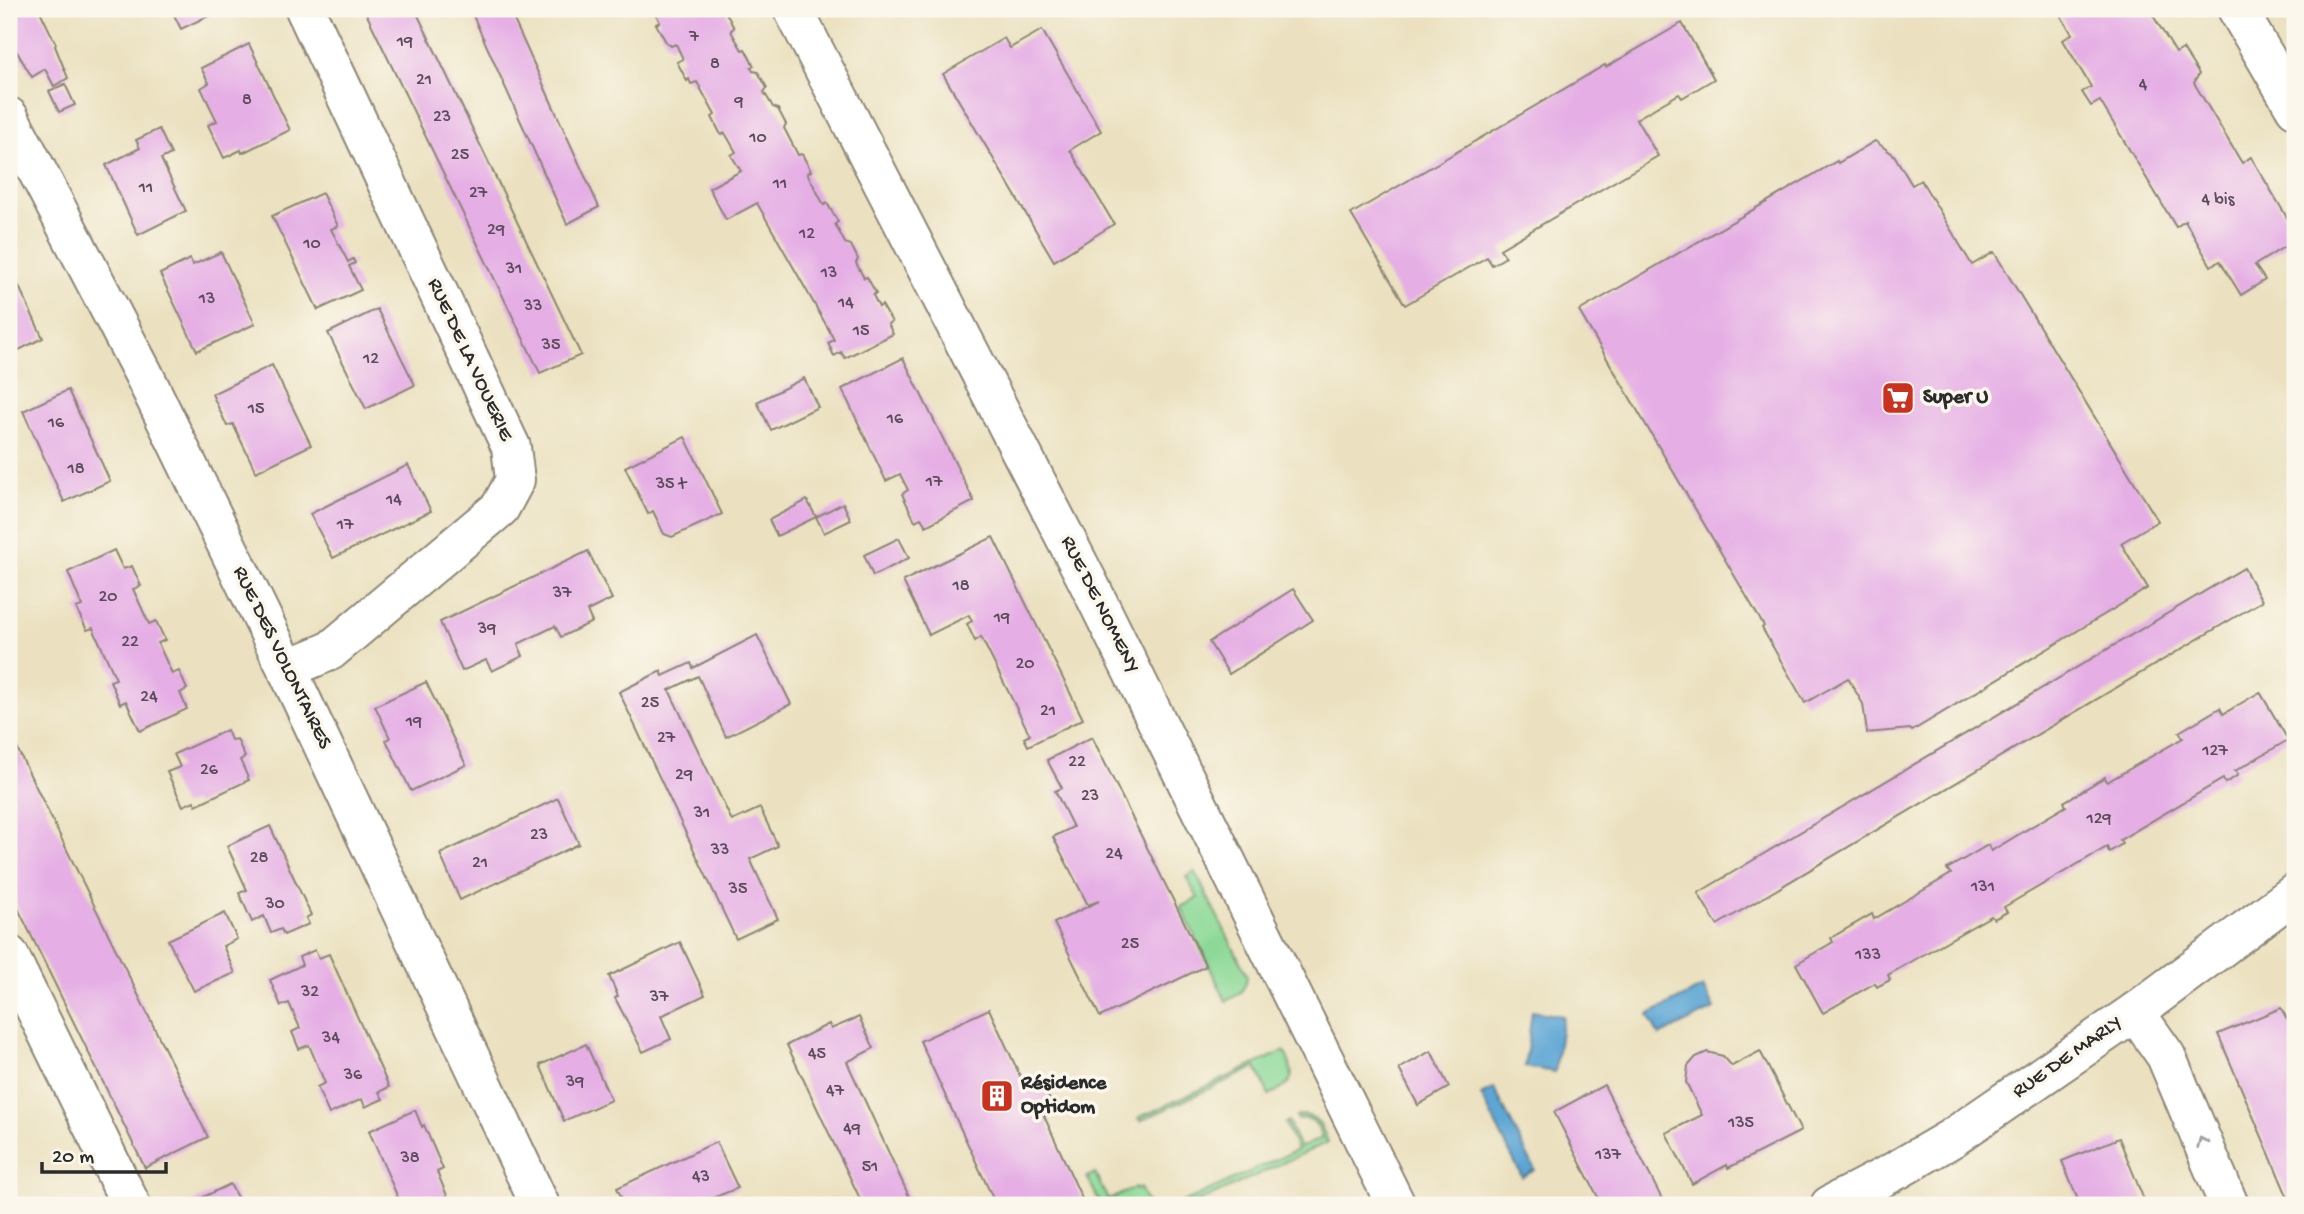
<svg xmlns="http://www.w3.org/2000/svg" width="2304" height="1214" font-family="'Gochi Hand',sans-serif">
<rect width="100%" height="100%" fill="#fbf7ec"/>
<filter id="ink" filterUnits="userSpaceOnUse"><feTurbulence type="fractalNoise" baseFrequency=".0143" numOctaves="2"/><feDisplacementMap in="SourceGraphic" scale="14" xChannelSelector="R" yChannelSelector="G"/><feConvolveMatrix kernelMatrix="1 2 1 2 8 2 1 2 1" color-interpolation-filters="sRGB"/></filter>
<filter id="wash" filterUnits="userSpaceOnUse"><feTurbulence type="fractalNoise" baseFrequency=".00686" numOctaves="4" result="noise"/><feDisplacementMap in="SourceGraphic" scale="28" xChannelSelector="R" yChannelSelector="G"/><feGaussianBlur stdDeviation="1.57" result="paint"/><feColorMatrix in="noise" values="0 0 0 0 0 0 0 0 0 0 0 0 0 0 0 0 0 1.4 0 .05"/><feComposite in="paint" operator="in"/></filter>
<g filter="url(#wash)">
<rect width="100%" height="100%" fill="#ebe1c0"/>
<g fill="#8cd997" stroke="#5c8261" stroke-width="2">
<path d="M 1195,872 L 1247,975 C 1246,990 1239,995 1226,1001 L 1181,907 L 1198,898 L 1186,877 Z"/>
<path d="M 1284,1051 C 1297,1076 1295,1083 1269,1095 L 1256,1067 L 1140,1121 L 1138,1118 Z"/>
<path d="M 1302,1115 C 1319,1115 1322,1129 1328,1142 L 1192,1205 L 1177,1205 L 1297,1150 L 1285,1123 L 1288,1121 L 1300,1148 L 1322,1138 C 1318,1126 1313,1114 1298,1120 L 1296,1117 Z"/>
<path d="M 1095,1173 L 1108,1200 L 1135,1188 L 1136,1190 L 1140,1188 L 1148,1205 L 1101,1205 L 1087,1177 Z"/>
</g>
<g fill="#5ca5d4" stroke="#446880" stroke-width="2">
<path d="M 1703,987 L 1714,1009 L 1659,1036 L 1648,1015 Z"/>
<path d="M 1532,1011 L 1563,1016 L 1555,1072 L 1525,1067 Z"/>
<path d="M 1494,1088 L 1535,1170 L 1522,1177 L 1481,1095 Z"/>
</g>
<g id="blocks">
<g fill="#e5aee5">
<path d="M 9,9 L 39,9 L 56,44 L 55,46 L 68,78 L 54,86 L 45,69 L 32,77 L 14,47 L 11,48 L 9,44 Z"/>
<path d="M 171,9 L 223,9 L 181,29 Z"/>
<path d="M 364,9 L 415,9 L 581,355 L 540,373 Z"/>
<path d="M 470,9 L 509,9 L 599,207 L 567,224 Z"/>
<path d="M 653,9 L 720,9 L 722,13 L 725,11 L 734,28 L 731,30 L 732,33 L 742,50 L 745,49 L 754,66 L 751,67 L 753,71 L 758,72 L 767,88 L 764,92 L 773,107 L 778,109 L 786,124 L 784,128 L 798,155 L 802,154 L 811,171 L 807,173 L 824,205 L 827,203 L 838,222 L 835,224 L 845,243 L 851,245 L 858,259 L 856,263 L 864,278 L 867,277 L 876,293 L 873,295 L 879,307 L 882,305 L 892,322 L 888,324 L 893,334 L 845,358 L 841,352 L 834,356 L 828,343 L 834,340 L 829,330 L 757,203 L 726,220 L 709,188 L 741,171 L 731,155 L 736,152 L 725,133 L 721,135 L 712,117 L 715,115 L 697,82 L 691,84 L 689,79 L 687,81 L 677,62 L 683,59 L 676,44 L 671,46 L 666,42 L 656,24 L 660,22 Z"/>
<path d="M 2072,9 L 2149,9 L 2176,53 L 2183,49 L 2199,74 L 2194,83 L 2242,163 L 2251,157 L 2295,231 L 2295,240 L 2255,265 L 2265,280 L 2241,295 L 2220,261 L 2211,266 L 2185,221 L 2176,227 L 2100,101 L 2091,106 L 2082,92 L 2091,87 L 2063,40 L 2072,34 L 2061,16 Z"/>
<path d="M 1682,23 L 1714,79 L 1682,98 L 1679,94 L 1636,119 L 1658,156 L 1500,249 L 1506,257 L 1492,265 L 1487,257 L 1405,305 L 1351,214 L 1605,65 L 1606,67 Z"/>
<path d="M 1042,30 L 1101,131 L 1070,150 L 1114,224 L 1054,261 L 943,74 L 1004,38 L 1010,48 Z"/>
<path d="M 249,44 L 290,130 L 242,153 L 241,150 L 224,158 L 208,125 L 217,121 L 201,88 L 209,83 L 201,68 Z"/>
<path d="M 65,84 L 75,105 L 59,112 L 49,91 Z"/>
<path d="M 159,129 L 171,154 L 161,159 L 186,211 L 138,235 L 106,165 L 140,148 L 136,140 Z"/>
<path d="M 1875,141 L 1894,155 L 1912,185 L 1921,180 L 1972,265 L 1994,252 L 2158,521 L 2121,543 L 2148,588 L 1912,731 L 1910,729 L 1867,733 L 1863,704 L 1848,678 L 1805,703 L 1762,628 L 1764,626 L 1579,311 L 1837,161 L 1838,163 Z"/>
<path d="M 322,193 L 338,226 L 331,229 L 348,262 L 353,259 L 355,263 L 349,266 L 361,290 L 318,310 L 272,216 Z"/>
<path d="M 221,252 L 255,324 L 197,351 L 160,274 L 190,259 L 193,265 Z"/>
<path d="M 15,278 L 43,338 L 9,355 L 9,281 Z"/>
<path d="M 377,309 L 415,385 L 366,409 L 328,333 Z"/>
<path d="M 903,358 L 974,501 L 926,526 L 921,518 L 915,521 L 902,494 L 908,490 L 900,474 L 886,481 L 842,389 Z"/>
<path d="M 272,365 L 311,445 L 256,472 L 233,424 L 227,426 L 212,394 Z"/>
<path d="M 804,378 L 818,407 L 771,430 L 757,402 Z"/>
<path d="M 68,390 L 110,481 L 64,502 L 23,411 Z"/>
<path d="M 685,437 L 722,514 L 672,537 L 664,534 L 653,511 L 648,514 L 625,467 Z"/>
<path d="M 408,465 L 431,511 L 333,558 L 310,514 Z"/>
<path d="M 807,500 L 816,517 L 777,536 L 769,520 Z"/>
<path d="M 843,503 L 851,520 L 824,533 L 816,517 Z"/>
<path d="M 993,537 L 1083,719 L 1028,746 L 1024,738 L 1030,735 L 981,637 L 975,641 L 967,624 L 972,621 L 969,615 L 929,635 L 903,581 Z"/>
<path d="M 899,538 L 909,558 L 873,576 L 864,555 Z"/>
<path d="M 114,550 L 123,569 L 132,566 L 141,586 L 133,589 L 149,624 L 156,621 L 165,640 L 158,643 L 172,674 L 179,671 L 187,689 L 180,693 L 187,709 L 140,731 L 126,701 L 120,704 L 110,681 L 116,679 L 93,628 L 87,630 L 76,608 L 82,606 L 68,572 Z"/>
<path d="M 588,551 L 612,599 L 587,611 L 592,622 L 561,637 L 555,626 L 518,644 L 523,656 L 492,671 L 486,660 L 462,671 L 440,622 Z"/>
<path d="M 2244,568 L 2262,601 L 1717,925 L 1698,893 Z"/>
<path d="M 1293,589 L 1313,620 L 1229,674 L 1209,642 Z"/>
<path d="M 757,635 L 791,704 L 726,737 L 698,676 L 669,690 L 732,821 L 760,808 L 778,846 L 750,859 L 778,919 L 736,939 L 619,692 L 661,671 L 663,676 L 691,663 L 693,668 Z"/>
<path d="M 426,682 L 466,765 L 411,791 L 386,740 L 390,738 L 375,706 Z"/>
<path d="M 2260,692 L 2288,740 L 2235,771 L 2238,775 L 2232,779 L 2225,783 L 2223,779 L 2120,840 L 2122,844 L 2116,848 L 2109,852 L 2107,847 L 2004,907 L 2007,912 L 1994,919 L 1991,916 L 1888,975 L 1890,980 L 1877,987 L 1875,983 L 1823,1013 L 1796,964 L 1833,942 L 1831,938 L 1872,914 L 1874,919 L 1951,874 L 1947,869 L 1988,845 L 1991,851 L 2066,806 L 2064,802 L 2105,777 L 2107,782 L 2183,738 L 2179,732 L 2220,708 L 2223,714 Z"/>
<path d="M 227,730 L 231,740 L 237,739 L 245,757 L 240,760 L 249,780 L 196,805 L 194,801 L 183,806 L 167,772 L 180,767 L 174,754 Z"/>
<path d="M 9,732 L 208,1137 L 145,1168 L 9,890 Z"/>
<path d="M 1092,737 L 1206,966 L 1100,1017 L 1054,923 L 1099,901 L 1088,905 L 1053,837 L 1073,827 L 1055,791 L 1062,788 L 1047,760 Z"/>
<path d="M 558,798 L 579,844 L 460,900 L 440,854 Z"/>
<path d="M 270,826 L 311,915 L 306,918 L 309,924 L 284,935 L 281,929 L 271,933 L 264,916 L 252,922 L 239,893 L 247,890 L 227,846 Z"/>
<path d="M 225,913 L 237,939 L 223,946 L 235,973 L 194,991 L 168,940 Z"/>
<path d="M 680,942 L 705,995 L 661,1016 L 671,1039 L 643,1052 L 615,998 L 618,996 L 609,976 Z"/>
<path d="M 315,950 L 319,958 L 329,954 L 389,1087 L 379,1092 L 383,1099 L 365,1107 L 362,1099 L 329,1114 L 317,1087 L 325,1083 L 309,1045 L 299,1049 L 292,1032 L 300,1028 L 289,1003 L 281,1006 L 270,980 L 302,965 L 299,957 Z"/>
<path d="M 2281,1008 L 2290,1025 L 2295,1024 L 2295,1205 L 2291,1205 L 2218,1034 Z"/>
<path d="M 989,1009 L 1022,1080 L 1038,1074 L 1055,1111 L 1044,1116 L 1085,1205 L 996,1205 L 920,1041 Z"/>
<path d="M 859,1017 L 874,1048 L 847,1062 L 913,1205 L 863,1205 L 787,1045 L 829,1024 L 831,1029 Z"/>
<path d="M 586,1044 L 611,1100 L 564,1121 L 540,1065 Z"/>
<path d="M 1431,1051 L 1449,1087 L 1418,1105 L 1399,1069 Z"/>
<path d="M 1760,1051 L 1801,1131 L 1728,1168 L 1727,1165 L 1692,1184 L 1666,1133 L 1702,1115 L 1686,1082 L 1688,1066 L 1696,1057 L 1707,1052 L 1723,1056 L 1732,1066 Z"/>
<path d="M 1604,1085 L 1662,1199 L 1650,1205 L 1602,1205 L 1554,1112 Z"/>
<path d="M 415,1110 L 422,1127 L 424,1125 L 443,1169 L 437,1172 L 451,1205 L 388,1205 L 399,1200 L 369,1131 Z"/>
<path d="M 2119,1138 L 2146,1205 L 2080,1205 L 2062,1161 Z"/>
<path d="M 716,1142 L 738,1188 L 695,1205 L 625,1205 L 617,1188 Z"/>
<path d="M 230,1184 L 241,1205 L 187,1205 Z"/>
</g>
</g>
</g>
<g filter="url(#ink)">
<use href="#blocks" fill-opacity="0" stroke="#8b8676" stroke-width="2"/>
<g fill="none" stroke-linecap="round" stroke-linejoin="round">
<defs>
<g id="street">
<path d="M 793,9 L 1087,580 L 1396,1205"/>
<path d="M 9,117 L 143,373 L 287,669 L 540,1205"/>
<path d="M 287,669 L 330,651 L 500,508 L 515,480 L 511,447 L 305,9"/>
<path d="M 9,955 L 131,1205"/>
<path d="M 2135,1012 L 2166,1056 L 2229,1205"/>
<path d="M 1830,1205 L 1897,1170 L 1952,1138 L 2135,1012 L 2295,893"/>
</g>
<path id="secondary" d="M 2237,9 L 2295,108"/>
</defs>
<use href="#street" stroke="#8b8676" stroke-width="42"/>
<use href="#secondary" stroke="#8b8676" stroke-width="42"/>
<use href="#street" stroke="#fff" stroke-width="38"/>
<use href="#secondary" stroke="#fff" stroke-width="38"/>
</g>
<defs><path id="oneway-chevron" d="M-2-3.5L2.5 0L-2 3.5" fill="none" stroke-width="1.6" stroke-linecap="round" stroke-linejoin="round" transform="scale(1.75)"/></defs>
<use stroke="#a0a0a0" href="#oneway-chevron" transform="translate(2202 1142) rotate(-113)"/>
</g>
<defs>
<symbol id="supermarket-square" viewBox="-11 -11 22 22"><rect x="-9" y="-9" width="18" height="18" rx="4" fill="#c8321e" stroke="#fbf7ec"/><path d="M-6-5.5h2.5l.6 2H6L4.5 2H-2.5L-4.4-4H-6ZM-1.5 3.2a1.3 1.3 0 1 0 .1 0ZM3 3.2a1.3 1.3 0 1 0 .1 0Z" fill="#fff"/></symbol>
<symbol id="building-square" viewBox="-11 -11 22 22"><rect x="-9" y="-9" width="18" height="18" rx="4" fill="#c8321e" stroke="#fbf7ec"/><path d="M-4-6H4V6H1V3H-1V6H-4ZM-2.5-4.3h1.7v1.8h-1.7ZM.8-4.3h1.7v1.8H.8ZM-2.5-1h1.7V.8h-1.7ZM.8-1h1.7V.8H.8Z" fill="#fff"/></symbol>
</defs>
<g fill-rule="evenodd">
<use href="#supermarket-square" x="1879" y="379" width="38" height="38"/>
<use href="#building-square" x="978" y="1077" width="38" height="38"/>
</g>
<g text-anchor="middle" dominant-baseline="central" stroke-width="7" stroke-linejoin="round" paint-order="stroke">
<g font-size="18" fill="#5a4c5a">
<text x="694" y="37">7</text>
<text x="405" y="42">19</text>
<text x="715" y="64">8</text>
<text x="424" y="80">21</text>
<text x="2143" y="85">4</text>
<text x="247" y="100">8</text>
<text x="739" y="102">9</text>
<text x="442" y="117">23</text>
<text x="758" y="138">10</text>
<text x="460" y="155">25</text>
<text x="780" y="184">11</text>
<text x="146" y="188">11</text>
<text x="478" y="193">27</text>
<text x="2218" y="200">4 bis</text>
<text x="496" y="230">29</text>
<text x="807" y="234">12</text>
<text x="312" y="244">10</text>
<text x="514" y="269">31</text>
<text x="829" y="273">13</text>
<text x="207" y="299">13</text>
<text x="846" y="303">14</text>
<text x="533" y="306">33</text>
<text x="861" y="331">15</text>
<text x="551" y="345">35</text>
<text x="371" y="359">12</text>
<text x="256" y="409">15</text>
<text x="895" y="419">16</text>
<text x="56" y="423">16</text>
<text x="76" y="469">18</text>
<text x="934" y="482">17</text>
<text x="671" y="484">35 t</text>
<text x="394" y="500">14</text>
<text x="345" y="525">17</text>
<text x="961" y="586">18</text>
<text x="562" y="593">37</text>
<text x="108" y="597">20</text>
<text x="1002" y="618">19</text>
<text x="487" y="629">39</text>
<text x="130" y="642">22</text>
<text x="1025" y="664">20</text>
<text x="149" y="697">24</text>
<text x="650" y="703">25</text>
<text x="1048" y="711">21</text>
<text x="414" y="722">19</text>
<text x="666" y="738">27</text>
<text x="2215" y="751">127</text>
<text x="1077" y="762">22</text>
<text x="209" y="770">26</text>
<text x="684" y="775">29</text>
<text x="1090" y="796">23</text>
<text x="702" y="813">31</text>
<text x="2099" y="819">129</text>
<text x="539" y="835">23</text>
<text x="720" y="850">33</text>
<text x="1114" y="854">24</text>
<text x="259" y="858">28</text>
<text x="480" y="863">21</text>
<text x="1983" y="887">131</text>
<text x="738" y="889">35</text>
<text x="275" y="904">30</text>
<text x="1130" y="944">25</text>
<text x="1868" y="955">133</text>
<text x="310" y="992">32</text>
<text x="659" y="997">37</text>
<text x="331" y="1038">34</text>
<text x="817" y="1054">45</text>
<text x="353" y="1075">36</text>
<text x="575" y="1082">39</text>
<text x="835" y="1091">47</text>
<text x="1741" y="1123">135</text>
<text x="852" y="1129">49</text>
<text x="1608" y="1155">137</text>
<text x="410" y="1158">38</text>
<text x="870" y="1167">51</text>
<text x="701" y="1177">43</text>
</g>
<g font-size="21" fill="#2b2b2b" stroke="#fbf7ec">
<text transform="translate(469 360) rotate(65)">RUE DE LA VOUERIE</text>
<text transform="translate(1099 605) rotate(63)">RUE DE NOMENY</text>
<text transform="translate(281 658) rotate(64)">RUE DES VOLONTAIRES</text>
<text transform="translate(2068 1058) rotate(-35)">RUE DE MARLY</text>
</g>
<g font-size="21" font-weight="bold" fill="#2b2b2b" stroke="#fbf7ec" text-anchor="start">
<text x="1923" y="398">Super U</text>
<text x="1021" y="1084">Résidence<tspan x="1021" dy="24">Optidom</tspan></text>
</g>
</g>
<rect width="2304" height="1214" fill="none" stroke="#fbf7ec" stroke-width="35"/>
<path d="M42 1162v10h124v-10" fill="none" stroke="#2b2b2b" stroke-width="3.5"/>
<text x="52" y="1162" font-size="21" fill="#2b2b2b" stroke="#fbf7ec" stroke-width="5" paint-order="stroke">20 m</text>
</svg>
